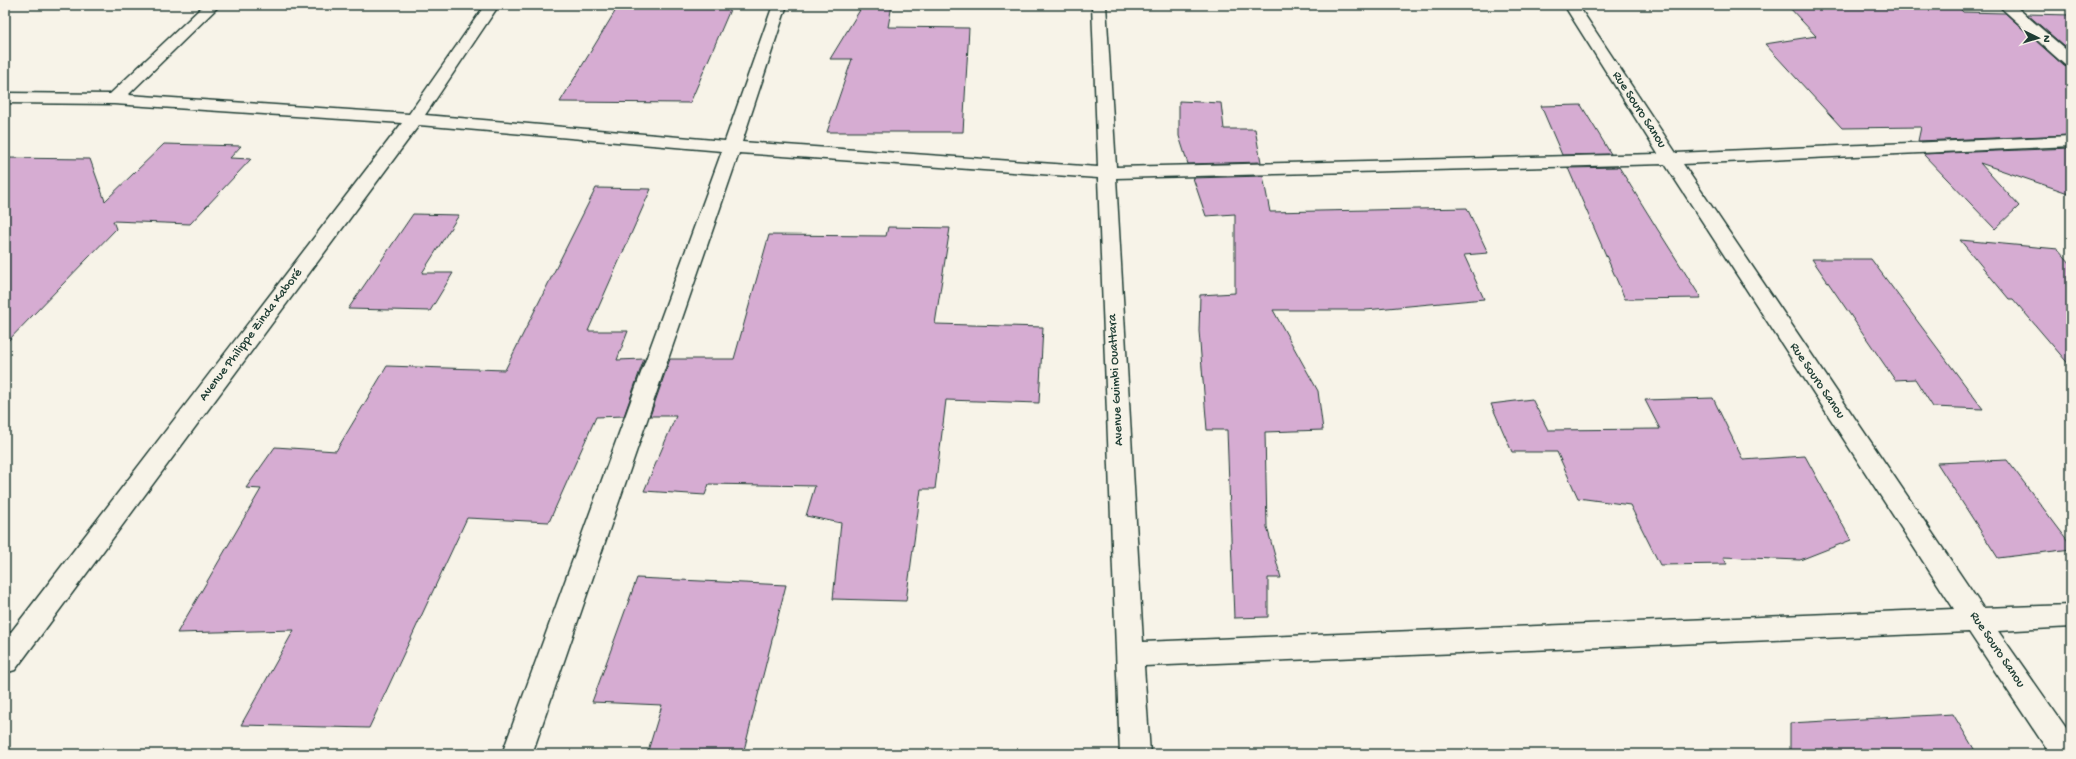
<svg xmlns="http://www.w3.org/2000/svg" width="2076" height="759" font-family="'Gochi Hand',sans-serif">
<rect width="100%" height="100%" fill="#f7f3e8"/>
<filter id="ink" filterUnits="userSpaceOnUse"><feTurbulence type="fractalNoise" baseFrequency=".025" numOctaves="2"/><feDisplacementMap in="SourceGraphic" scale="8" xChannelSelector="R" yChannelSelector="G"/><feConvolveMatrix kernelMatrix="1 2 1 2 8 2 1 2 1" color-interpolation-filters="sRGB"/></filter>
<g filter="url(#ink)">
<g fill="#d6acd2" stroke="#1f3d34">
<path d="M 619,5 L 732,5 L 690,103 L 560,102 Z"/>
<path d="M 863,5 L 892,5 L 888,27 L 969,28 L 963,132 L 827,132 L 852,59 L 830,59 Z"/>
<path d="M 1787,5 L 1958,7 L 1963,12 L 2005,13 L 2064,66 L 2071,68 L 2071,135 L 1918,141 L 1921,127 L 1842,128 L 1765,44 L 1816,36 Z"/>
<path d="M 2027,14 L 2071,15 L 2071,52 Z"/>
<path d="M 1179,101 L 1221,103 L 1224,129 L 1255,129 L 1261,162 L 1188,164 L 1179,136 Z"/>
<path d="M 1581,105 L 1611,154 L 1562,155 L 1541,106 Z"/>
<path d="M 164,144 L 241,146 L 230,158 L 251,159 L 190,224 L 113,221 L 116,229 L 5,344 L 5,158 L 90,159 L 105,201 Z"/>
<path d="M 2071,148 L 2071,194 L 1980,163 L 2019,206 L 1995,229 L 1923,154 Z"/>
<path d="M 1619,167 L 1658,230 L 1701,298 L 1625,299 L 1568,168 Z"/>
<path d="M 1263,176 L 1270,212 L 1467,208 L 1488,253 L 1464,255 L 1484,299 L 1366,310 L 1273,310 L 1318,391 L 1323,430 L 1265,432 L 1267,527 L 1281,578 L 1268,578 L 1268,617 L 1234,618 L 1227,430 L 1207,430 L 1199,331 L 1200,295 L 1235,293 L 1235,214 L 1206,216 L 1193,178 Z"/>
<path d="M 596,188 L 651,189 L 588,331 L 628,331 L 617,360 L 644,359 L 624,416 L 596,417 L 549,522 L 467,518 L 369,728 L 241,725 L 294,630 L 177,633 L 261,489 L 246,488 L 275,447 L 336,451 L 387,366 L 505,370 Z"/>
<path d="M 413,214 L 459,215 L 422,273 L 453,273 L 430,311 L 348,309 Z"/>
<path d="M 888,227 L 950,228 L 935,324 L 1043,327 L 1039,403 L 946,400 L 935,489 L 921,489 L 906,601 L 833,599 L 841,523 L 806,516 L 815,486 L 709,484 L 705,495 L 644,491 L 676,416 L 650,416 L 670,359 L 734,359 L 769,235 L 886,236 Z"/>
<path d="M 1960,240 L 2058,249 L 2071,264 L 2071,367 L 2013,299 L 2009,299 Z"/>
<path d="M 1812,259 L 1871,259 L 1983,409 L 1933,407 L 1915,379 L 1895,380 Z"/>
<path d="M 1713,398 L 1743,460 L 1805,456 L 1851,540 L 1800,560 L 1723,557 L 1727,564 L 1660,565 L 1630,505 L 1578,498 L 1557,452 L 1512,452 L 1491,404 L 1532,399 L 1548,430 L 1660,429 L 1645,400 Z"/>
<path d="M 2007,460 L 2071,545 L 2071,549 L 1998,558 L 1937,463 Z"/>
<path d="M 637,578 L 786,585 L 743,754 L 647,754 L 662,705 L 592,702 Z"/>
<path d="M 1953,714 L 1977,754 L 1790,754 L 1790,723 Z"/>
</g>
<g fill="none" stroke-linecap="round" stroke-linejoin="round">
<defs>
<g id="street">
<path d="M 204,5 L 220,5 L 128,95 L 409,114 L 485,5 L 499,5 L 425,115 L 725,141 L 773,5 L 787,5 L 742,142 L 1098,167 L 1092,5 L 1106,5 L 1116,167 L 1658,154 L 1564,5 L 1578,5 L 1676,153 L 2071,136 L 2071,146 L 1683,164 L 1983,608 L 2071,605 L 2071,627 L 1998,631 L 2071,735 L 2071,754 L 2050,754 L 1969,632 L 1144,666 L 1150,754 L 1120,754 L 1098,178 L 739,153 L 532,754 L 502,754 L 722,151 L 419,125 L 15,670 L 5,673 L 5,640 L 402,123 L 114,104 L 5,103 L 5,93 L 110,94 ZM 1665,164 L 1954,609 L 1143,642 L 1116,178 Z"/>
<path d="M 1998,5 L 2014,5 L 2071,54 L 2071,67 L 2065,65 Z"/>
</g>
</defs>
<use href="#street" stroke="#1f3d34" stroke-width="3"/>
<use href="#street" fill="#f7f3e8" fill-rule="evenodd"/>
</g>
</g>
<g text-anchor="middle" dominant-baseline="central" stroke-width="3.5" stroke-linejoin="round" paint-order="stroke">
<g font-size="13" fill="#1f3d34" stroke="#f7f3e8">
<text transform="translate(1639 110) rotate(57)">Rue Souro Sanou</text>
<text transform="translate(251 335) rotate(-53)">Avenue Philippe Zinda Kaboré</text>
<text transform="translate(1116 380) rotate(-93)">Avenue Guimbi Ouattara</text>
<text transform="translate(1817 381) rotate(56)">Rue Souro Sanou</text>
<text transform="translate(1997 650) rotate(56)">Rue Souro Sanou</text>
</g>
</g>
<rect width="2076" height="759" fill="none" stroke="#f7f3e8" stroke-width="20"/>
<rect x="10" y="10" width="2056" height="739" fill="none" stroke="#1f3d34" stroke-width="1.5" filter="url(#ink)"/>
<g transform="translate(2038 38) rotate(95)" stroke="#f7f3e8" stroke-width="3" paint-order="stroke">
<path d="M0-3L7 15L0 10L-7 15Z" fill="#1f3d34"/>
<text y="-6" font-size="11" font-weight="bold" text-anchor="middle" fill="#1f3d34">N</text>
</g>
</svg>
